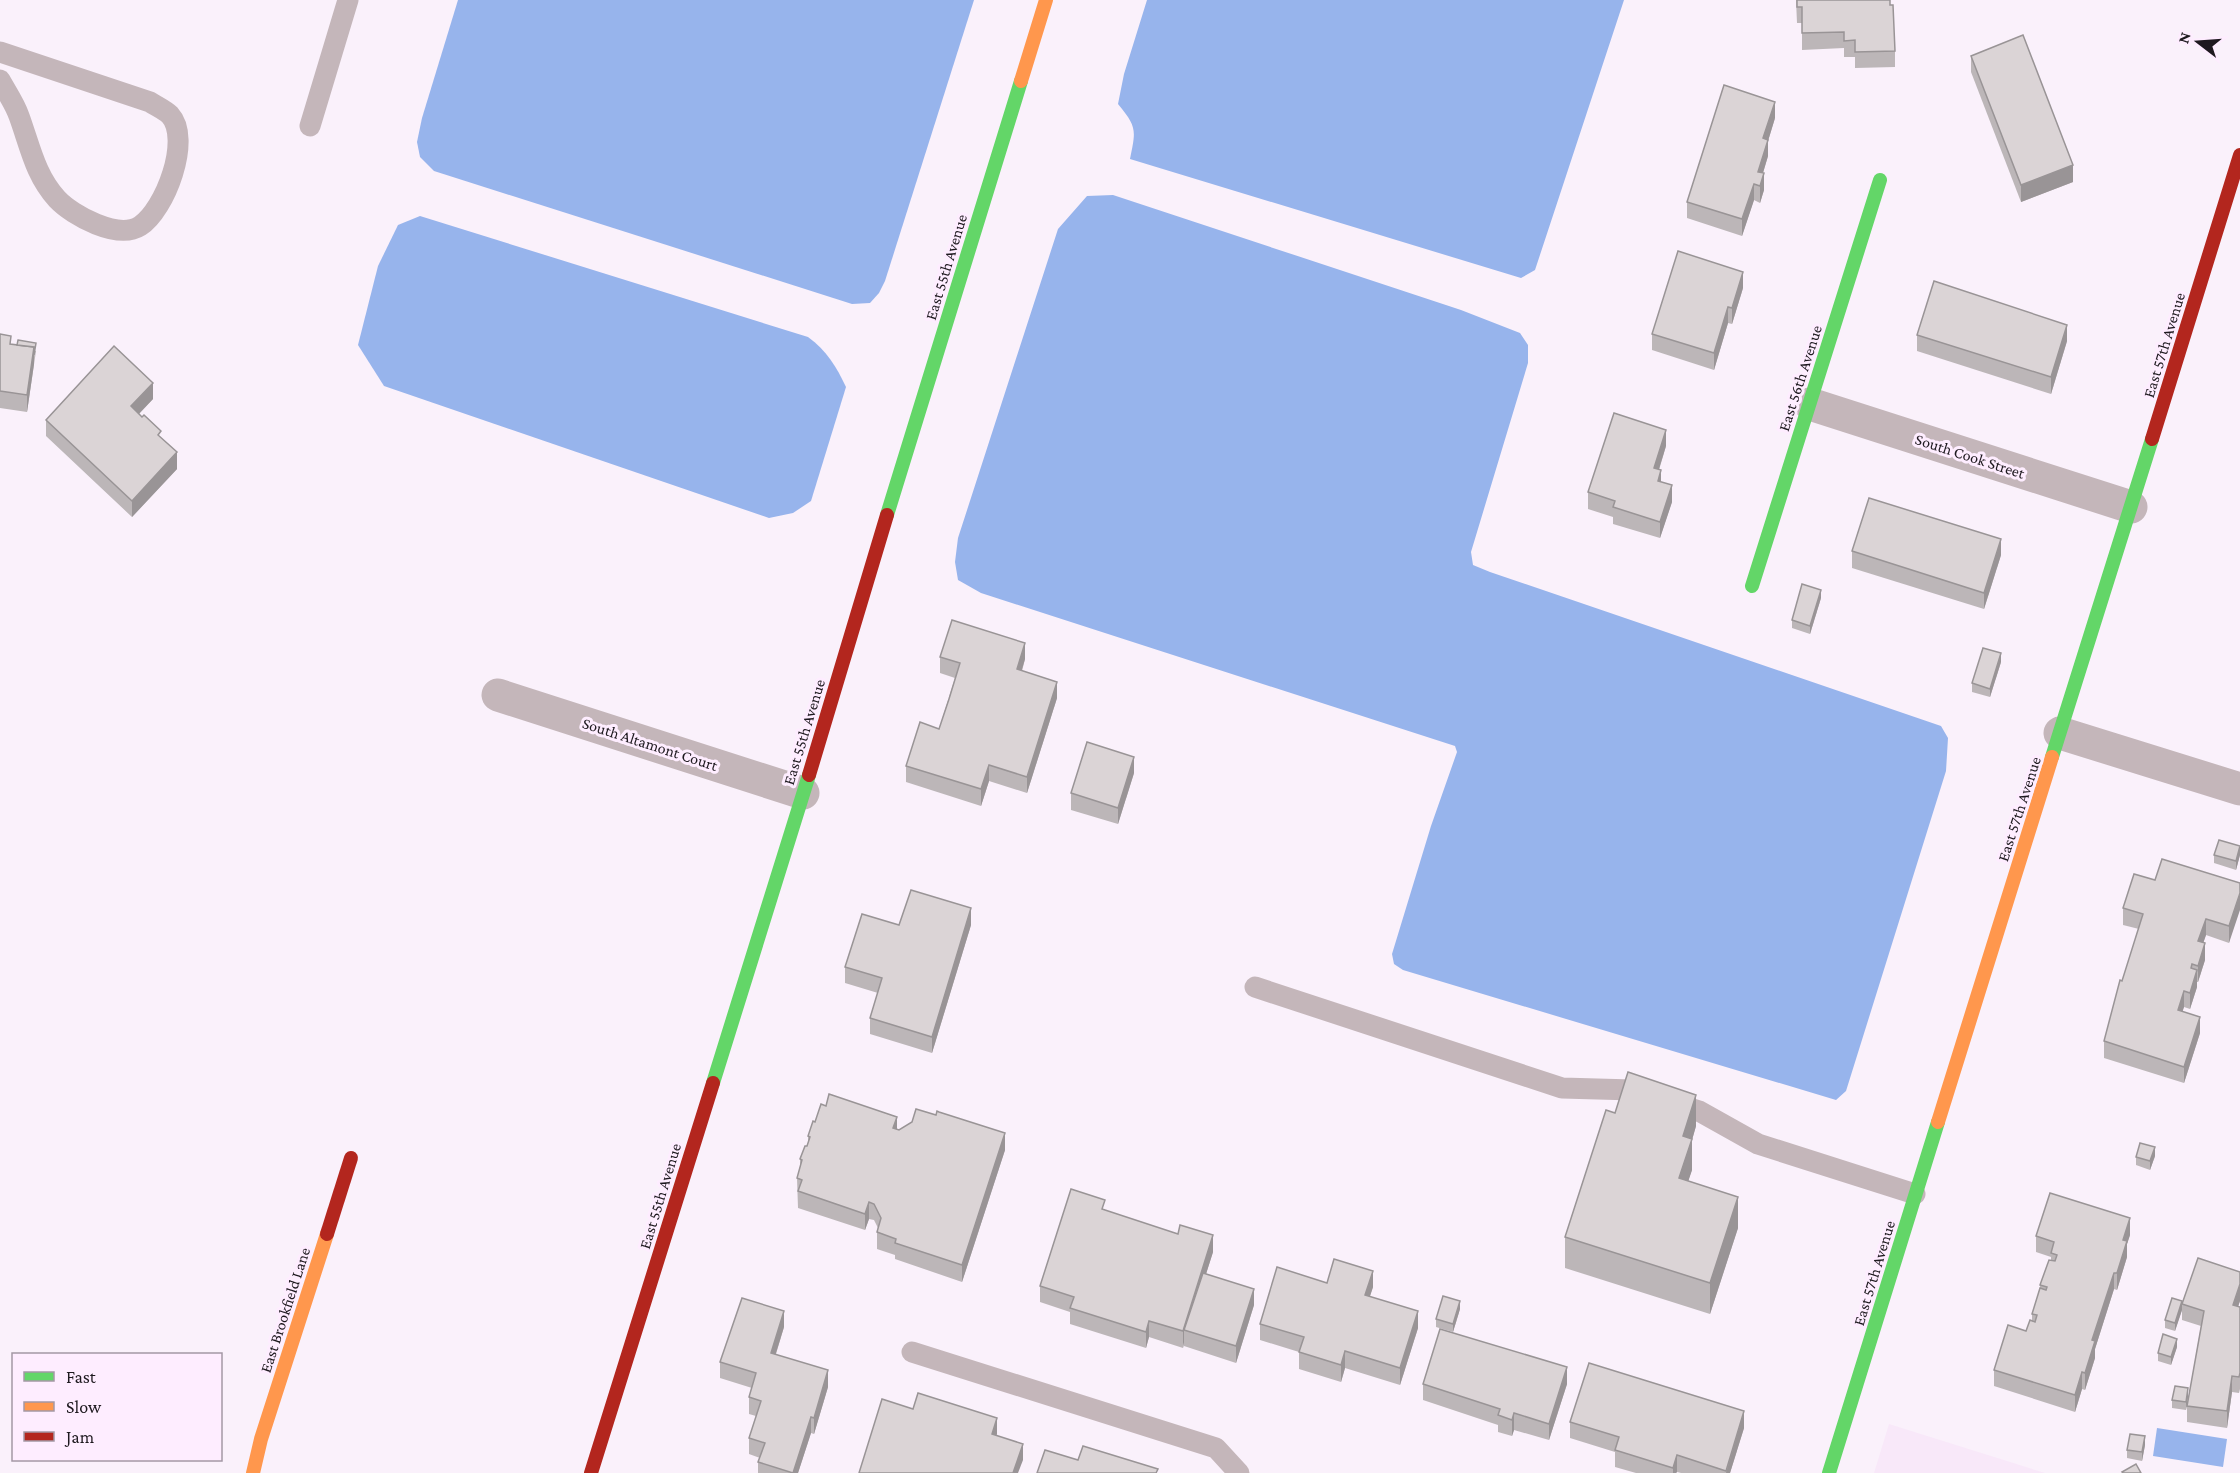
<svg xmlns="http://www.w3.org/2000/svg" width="2240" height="1473" font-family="'Crimson Pro',serif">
<rect width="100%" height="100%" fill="#faf1fb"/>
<path fill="#f8e8f9" d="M 1889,1424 L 2045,1473 L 1874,1473 Z"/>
<g fill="#97b4ec">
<path d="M 458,0 L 974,0 L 885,281 L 879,293 L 870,303 L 852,304 L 434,171 L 420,157 L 417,142 L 422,118 Z"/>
<path d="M 1147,0 L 1624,0 L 1535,270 L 1521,278 L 1130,159 C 1136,130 1137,127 1118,104 L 1124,74 Z"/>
<path d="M 1113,195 L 1461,310 L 1520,333 L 1528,345 L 1528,363 L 1471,552 L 1473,565 L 1490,572 L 1941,726 L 1948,738 L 1946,771 L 1846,1091 L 1836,1100 L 1403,970 L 1394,964 L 1392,954 L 1431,826 L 1457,752 L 1455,746 L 981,593 L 958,580 L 955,562 L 958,538 L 1058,229 L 1087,196 Z"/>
<path d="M 420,216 L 808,337 C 827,351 836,366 846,387 L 811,501 L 793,513 L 769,518 L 384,386 L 358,345 L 378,266 L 398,225 Z"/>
<path d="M 2157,1428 L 2227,1439 L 2223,1467 L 2153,1456 Z"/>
</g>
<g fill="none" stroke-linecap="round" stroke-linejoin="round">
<g stroke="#c4b6ba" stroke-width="21">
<path d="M 0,52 L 150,102 C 156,106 165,110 170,115 C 192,139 165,210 140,226 C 118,240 73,216 57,199 C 35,175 30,146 19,116 C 15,104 6,91 0,80"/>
<path d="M 310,126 L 348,0"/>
<path d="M 1255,987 L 1562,1088 L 1633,1090 L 1699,1111 L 1758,1144 L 1915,1194"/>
<path d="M 912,1352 L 1216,1448 L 1239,1473"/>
</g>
<g stroke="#c4b6ba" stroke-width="33">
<path d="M 1810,404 L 2131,507"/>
<path d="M 498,695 L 803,793"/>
<path d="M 2060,733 L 2240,789"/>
</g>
<g stroke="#63d668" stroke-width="14">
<path d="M 887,515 L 1021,81"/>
<path d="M 1752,586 L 1880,180"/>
<path d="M 2052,757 L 2152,439"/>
<path d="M 713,1083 L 809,775"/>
<path d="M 1829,1473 L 1938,1122"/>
</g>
<g stroke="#ff974d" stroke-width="14">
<path d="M 1021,81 L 1046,0"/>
<path d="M 1938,1122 L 2052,757"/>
<path d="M 253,1473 L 261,1439 L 327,1234"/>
</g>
<g stroke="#b3261e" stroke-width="14">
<path d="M 2152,439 L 2240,155"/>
<path d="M 809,775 L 887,515"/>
<path d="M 327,1234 L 351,1158"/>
<path d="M 591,1473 L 713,1083"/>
</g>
</g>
<g fill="#bcb6b8">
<path d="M 1796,0 L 1886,0 L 1890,5 L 1895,51 L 1895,67 L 1855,68 L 1855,57 L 1844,57 L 1844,48 L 1802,50 L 1802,23 L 1797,23 Z"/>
<path d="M 1971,56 L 2073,182 L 2021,202 L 1971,72 Z"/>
<path d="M 1775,118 L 1768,141 L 1768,156 L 1763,173 L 1764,190 L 1760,203 L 1754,200 L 1742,236 L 1687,218 L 1687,202 Z"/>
<path d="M 1743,288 L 1732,324 L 1728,323 L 1714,370 L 1652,350 L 1652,334 Z"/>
<path d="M 0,334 L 11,344 L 36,351 L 27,412 L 0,408 Z"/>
<path d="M 1917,335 L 2067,341 L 2051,394 L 1917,351 Z"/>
<path d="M 153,399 L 139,414 L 161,438 L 177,469 L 132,517 L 46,436 L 46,420 Z"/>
<path d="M 1666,446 L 1659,470 L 1661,482 L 1672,502 L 1660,538 L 1613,524 L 1613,517 L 1588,509 L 1588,492 Z"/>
<path d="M 1852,551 L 2001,555 L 1984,609 L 1852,568 Z"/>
<path d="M 1821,598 L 1810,634 L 1792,628 L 1792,620 Z"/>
<path d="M 940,657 L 1025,659 L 1022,671 L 1057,698 L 1027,793 L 989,781 L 981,806 L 906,782 L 906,766 L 939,729 L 955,678 L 940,673 Z"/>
<path d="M 2001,662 L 1990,697 L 1972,692 L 1972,683 Z"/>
<path d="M 1134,773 L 1118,824 L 1071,810 L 1071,793 Z"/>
<path d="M 2214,855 L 2240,855 L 2236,870 L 2214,863 Z"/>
<path d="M 2155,880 L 2240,883 L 2229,943 L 2206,935 L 2203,943 L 2205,960 L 2198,982 L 2197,982 L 2197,987 L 2190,1009 L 2184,1007 L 2182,1011 L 2200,1033 L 2184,1083 L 2104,1058 L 2104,1041 L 2139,929 L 2123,925 L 2123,908 Z"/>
<path d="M 899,925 L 971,925 L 932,1053 L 870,1034 L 870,1018 L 878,993 L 845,983 L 845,967 Z"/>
<path d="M 1615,1113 L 1696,1126 L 1692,1140 L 1692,1170 L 1688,1181 L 1738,1228 L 1710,1314 L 1565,1268 L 1565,1237 Z"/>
<path d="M 897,1129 L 1005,1150 L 962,1282 L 895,1259 L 895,1255 L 877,1249 L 877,1232 L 878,1228 L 874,1220 L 869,1219 L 865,1230 L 798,1208 L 797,1178 L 800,1168 L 800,1159 L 808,1145 L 808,1136 Z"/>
<path d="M 2155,1156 L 2150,1170 L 2136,1165 L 2136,1157 Z"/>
<path d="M 1105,1210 L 1213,1252 L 1206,1274 L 1254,1305 L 1236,1363 L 1184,1346 L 1184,1342 L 1183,1348 L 1149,1337 L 1146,1348 L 1070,1324 L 1070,1312 L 1040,1302 L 1040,1286 Z"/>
<path d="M 2130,1235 L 2127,1244 L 2127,1257 L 2117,1290 L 2114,1289 L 2095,1349 L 2095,1358 L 2085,1390 L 2082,1389 L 2075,1412 L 1994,1386 L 1994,1370 L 2026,1331 L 2032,1321 L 2032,1314 L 2040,1288 L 2040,1285 L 2051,1260 L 2051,1257 L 2036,1252 L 2036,1236 Z"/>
<path d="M 1327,1283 L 1373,1287 L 1370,1296 L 1418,1328 L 1400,1385 L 1345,1368 L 1341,1382 L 1299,1369 L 1299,1352 L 1260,1340 L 1260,1324 Z"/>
<path d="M 2240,1301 L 2238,1306 L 2240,1307 L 2240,1389 L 2239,1393 L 2232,1392 L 2227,1428 L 2187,1422 L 2187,1406 L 2201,1326 L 2182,1320 L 2182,1304 Z"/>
<path d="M 1460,1309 L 1453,1332 L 1436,1327 L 1436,1319 Z"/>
<path d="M 2182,1310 L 2175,1331 L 2165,1328 L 2165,1320 Z"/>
<path d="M 784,1327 L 776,1354 L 828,1387 L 814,1434 L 811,1433 L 798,1473 L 758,1473 L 758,1462 L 760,1458 L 749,1454 L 749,1438 L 756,1416 L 749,1414 L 749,1397 L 752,1388 L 720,1378 L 720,1362 Z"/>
<path d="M 2177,1347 L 2171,1365 L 2158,1361 L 2158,1353 Z"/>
<path d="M 1423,1384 L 1567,1384 L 1549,1440 L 1514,1430 L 1512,1436 L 1498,1432 L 1498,1425 L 1423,1400 Z"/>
<path d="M 2188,1397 L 2186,1410 L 2172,1408 L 2172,1400 Z"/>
<path d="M 1570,1422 L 1744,1428 L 1730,1473 L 1681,1473 L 1677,1472 L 1676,1473 L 1636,1473 L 1615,1467 L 1615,1452 L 1570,1438 Z"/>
<path d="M 2145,1445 L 2142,1461 L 2127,1458 L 2127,1450 Z"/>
</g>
<g fill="#999496">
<path d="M 1775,102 L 1775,118 L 1768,141 L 1768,156 L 1759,186 L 1758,172 L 1763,138 Z"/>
<path d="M 2073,165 L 2073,182 L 2021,202 L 2021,185 Z"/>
<path d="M 1764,173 L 1764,190 L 1760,203 L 1760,186 Z"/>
<path d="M 1754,184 L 1754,200 L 1742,236 L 1742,219 Z"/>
<path d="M 1743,272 L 1743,288 L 1732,324 L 1732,308 Z"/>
<path d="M 1728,307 L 1728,323 L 1714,370 L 1714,353 Z"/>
<path d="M 2067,325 L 2067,341 L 2051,394 L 2051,377 Z"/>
<path d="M 34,347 L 34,364 L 27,412 L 27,395 Z"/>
<path d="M 153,383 L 153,399 L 131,422 L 131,406 Z"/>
<path d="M 1666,430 L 1666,446 L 1654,485 L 1654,468 Z"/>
<path d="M 177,452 L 177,469 L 132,517 L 132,501 Z"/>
<path d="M 1661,470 L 1661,487 L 1658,481 Z"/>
<path d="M 1672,485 L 1672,502 L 1660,538 L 1660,522 Z"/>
<path d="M 2001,539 L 2001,555 L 1984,609 L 1984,593 Z"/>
<path d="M 1821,590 L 1821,598 L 1810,634 L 1810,626 Z"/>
<path d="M 1025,643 L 1025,659 L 1017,686 L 1017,669 Z"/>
<path d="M 2001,653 L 2001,662 L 1990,697 L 1990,689 Z"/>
<path d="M 1057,682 L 1057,698 L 1027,793 L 1027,777 Z"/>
<path d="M 1134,757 L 1134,773 L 1118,824 L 1118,808 Z"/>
<path d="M 989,765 L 989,781 L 981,806 L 981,789 Z"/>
<path d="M 2240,846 L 2240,855 L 2236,870 L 2236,861 Z"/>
<path d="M 2240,893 L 2240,910 L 2229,943 L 2229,926 Z"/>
<path d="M 971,908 L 971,925 L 932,1053 L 932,1037 Z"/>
<path d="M 2206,919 L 2206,935 L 2198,958 L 2198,941 Z"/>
<path d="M 2205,943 L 2205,960 L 2198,982 L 2198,966 Z"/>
<path d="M 2197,970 L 2197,987 L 2190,1009 L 2190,993 Z"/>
<path d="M 2184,991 L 2184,1007 L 2178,1026 L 2178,1010 Z"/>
<path d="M 2200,1017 L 2200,1033 L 2184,1083 L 2184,1067 Z"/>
<path d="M 1696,1095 L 1696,1126 L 1692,1140 L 1692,1170 L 1679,1209 L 1679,1178 L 1683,1136 Z"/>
<path d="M 897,1117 L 897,1133 L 893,1128 Z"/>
<path d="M 1005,1133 L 1005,1150 L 962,1282 L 962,1265 Z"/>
<path d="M 2155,1147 L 2155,1156 L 2150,1170 L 2150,1161 Z"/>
<path d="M 1738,1197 L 1738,1228 L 1710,1314 L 1710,1283 Z"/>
<path d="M 869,1202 L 869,1219 L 865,1230 L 865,1214 Z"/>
<path d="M 2130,1218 L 2130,1235 L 2127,1244 L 2127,1257 L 2117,1290 L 2117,1273 L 2123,1240 Z"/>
<path d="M 1213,1235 L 1213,1252 L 1188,1331 L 1184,1330 L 1184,1342 L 1183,1348 L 1183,1331 Z"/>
<path d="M 1373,1271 L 1373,1287 L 1365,1311 L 1365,1295 Z"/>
<path d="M 2114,1273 L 2114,1289 L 2095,1349 L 2095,1358 L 2085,1390 L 2085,1373 L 2092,1340 Z"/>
<path d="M 2240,1284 L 2240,1301 L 2233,1322 L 2233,1305 Z"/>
<path d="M 1254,1289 L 1254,1305 L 1236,1363 L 1236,1346 Z"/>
<path d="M 1460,1301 L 1460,1309 L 1453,1332 L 1453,1324 Z"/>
<path d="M 2182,1301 L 2182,1310 L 2175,1331 L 2175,1323 Z"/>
<path d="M 784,1311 L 784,1327 L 771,1369 L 771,1353 Z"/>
<path d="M 1418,1311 L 1418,1328 L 1400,1385 L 1400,1368 Z"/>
<path d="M 1149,1321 L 1149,1337 L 1146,1348 L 1146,1332 Z"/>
<path d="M 2177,1339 L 2177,1347 L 2171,1365 L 2171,1357 Z"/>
<path d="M 1345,1351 L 1345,1368 L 1341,1382 L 1341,1365 Z"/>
<path d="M 1567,1367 L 1567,1384 L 1549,1440 L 1549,1424 Z"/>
<path d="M 828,1370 L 828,1387 L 814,1434 L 814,1418 Z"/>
<path d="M 2082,1372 L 2082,1389 L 2075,1412 L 2075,1395 Z"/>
<path d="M 2232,1376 L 2232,1392 L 2227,1428 L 2227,1411 Z"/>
<path d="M 2188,1388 L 2188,1397 L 2186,1410 L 2186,1402 Z"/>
<path d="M 1744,1411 L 1744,1428 L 1730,1473 L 1726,1473 Z"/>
<path d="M 1514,1413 L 1514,1430 L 1512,1436 L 1512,1420 Z"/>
<path d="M 811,1417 L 811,1433 L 798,1473 L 793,1473 Z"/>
<path d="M 997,1418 L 997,1434 L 992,1450 L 992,1434 Z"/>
<path d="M 2145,1436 L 2145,1445 L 2142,1461 L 2142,1452 Z"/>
<path d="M 1023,1444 L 1023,1460 L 1018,1473 L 1013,1473 Z"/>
<path d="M 1677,1455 L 1677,1472 L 1676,1473 L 1673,1473 L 1673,1468 Z"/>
</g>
<g fill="#dbd4d6" stroke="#999496" stroke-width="1.5">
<path d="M 1797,0 L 1890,0 L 1890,5 L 1893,5 L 1895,51 L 1855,52 L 1855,40 L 1844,41 L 1844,32 L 1802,33 L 1802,7 L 1797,7 Z"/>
<path d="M 2023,35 L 2073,165 L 2021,185 L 1971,56 Z"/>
<path d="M 1724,85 L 1775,102 L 1763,138 L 1768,140 L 1758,172 L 1764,173 L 1760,186 L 1754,184 L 1742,219 L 1687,202 Z"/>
<path d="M 1678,251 L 1743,272 L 1732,308 L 1728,307 L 1714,353 L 1652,334 Z"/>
<path d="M 1934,281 L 2067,325 L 2051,377 L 1917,335 Z"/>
<path d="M 0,334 L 11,336 L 10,344 L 34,347 L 27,395 L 0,391 Z"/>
<path d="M 18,340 L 36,343 L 34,355 L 34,347 L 17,345 Z"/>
<path d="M 114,346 L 153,383 L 131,406 L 142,417 L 144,415 L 161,431 L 158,435 L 177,452 L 132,501 L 46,420 Z"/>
<path d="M 1614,413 L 1666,430 L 1654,468 L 1661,470 L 1658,481 L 1672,485 L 1660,522 L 1613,507 L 1615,501 L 1588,492 Z"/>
<path d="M 1869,498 L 2001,539 L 1984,593 L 1852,551 Z"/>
<path d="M 1802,584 L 1821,590 L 1810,626 L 1792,620 Z"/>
<path d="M 952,620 L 1025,643 L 1017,669 L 1057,682 L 1027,777 L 989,765 L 981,789 L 906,766 L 920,722 L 939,729 L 949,699 L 960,663 L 940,657 Z"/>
<path d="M 1983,648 L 2001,653 L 1990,689 L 1972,683 Z"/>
<path d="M 1087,742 L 1134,757 L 1118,808 L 1071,793 Z"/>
<path d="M 2219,840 L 2240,846 L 2236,861 L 2214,855 Z"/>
<path d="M 2162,859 L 2240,883 L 2240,893 L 2229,926 L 2206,919 L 2198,941 L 2205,943 L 2198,966 L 2192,964 L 2191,968 L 2197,970 L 2190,993 L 2184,991 L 2178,1010 L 2200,1017 L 2184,1067 L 2104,1041 L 2120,980 L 2122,981 L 2143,914 L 2123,908 L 2134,874 L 2155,880 Z"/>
<path d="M 911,890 L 971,908 L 932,1037 L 870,1018 L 882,978 L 845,967 L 862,914 L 899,925 Z"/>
<path d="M 1628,1072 L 1696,1095 L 1683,1136 L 1692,1139 L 1679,1178 L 1738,1197 L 1710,1283 L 1565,1237 L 1606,1110 L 1615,1113 Z"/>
<path d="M 829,1094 L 897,1117 L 893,1128 L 899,1130 L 912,1122 L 916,1109 L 936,1115 L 937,1111 L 939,1112 L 1005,1133 L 962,1265 L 895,1243 L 896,1239 L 877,1232 L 881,1218 L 874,1204 L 869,1202 L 865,1214 L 798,1191 L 802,1180 L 797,1178 L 802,1160 L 800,1159 L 805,1146 L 807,1146 L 810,1137 L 808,1136 L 813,1121 L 815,1122 L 821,1104 L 826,1106 Z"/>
<path d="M 2140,1143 L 2155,1147 L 2150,1161 L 2136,1157 Z"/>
<path d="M 1071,1189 L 1105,1200 L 1102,1209 L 1178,1234 L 1180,1225 L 1213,1235 L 1183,1331 L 1149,1321 L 1146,1332 L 1070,1308 L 1074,1297 L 1040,1286 Z"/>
<path d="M 2050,1193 L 2130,1218 L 2123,1240 L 2127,1241 L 2117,1273 L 2114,1273 L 2092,1340 L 2095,1341 L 2085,1373 L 2082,1372 L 2075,1395 L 1994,1370 L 2008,1325 L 2026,1331 L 2030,1320 L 2035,1322 L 2037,1315 L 2032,1314 L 2040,1288 L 2046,1290 L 2047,1287 L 2040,1285 L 2049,1260 L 2055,1261 L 2057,1255 L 2051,1253 L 2054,1242 L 2036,1236 Z"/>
<path d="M 2198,1258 L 2240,1272 L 2240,1284 L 2233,1305 L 2240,1307 L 2240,1373 L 2239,1377 L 2232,1376 L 2227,1411 L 2187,1406 L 2204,1311 L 2182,1304 Z"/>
<path d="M 1334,1259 L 1373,1271 L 1365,1295 L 1418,1311 L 1400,1368 L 1345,1351 L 1341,1365 L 1299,1352 L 1304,1337 L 1260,1324 L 1277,1267 L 1327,1283 Z"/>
<path d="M 1203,1273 L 1254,1289 L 1236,1346 L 1184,1330 Z"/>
<path d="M 1443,1296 L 1460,1301 L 1453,1324 L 1436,1319 Z"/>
<path d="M 742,1298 L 784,1311 L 771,1353 L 828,1370 L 814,1418 L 811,1417 L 793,1473 L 758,1462 L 765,1443 L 749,1438 L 761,1401 L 749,1397 L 756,1373 L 720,1362 Z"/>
<path d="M 2172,1298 L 2182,1301 L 2175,1323 L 2165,1320 Z"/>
<path d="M 1440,1329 L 1567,1367 L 1549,1424 L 1514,1413 L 1512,1420 L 1498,1415 L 1500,1409 L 1423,1384 Z"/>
<path d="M 2163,1334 L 2177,1339 L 2171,1357 L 2158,1353 Z"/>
<path d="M 1589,1363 L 1744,1411 L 1726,1471 L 1677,1455 L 1673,1468 L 1615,1450 L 1619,1437 L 1570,1422 Z"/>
<path d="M 2175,1386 L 2188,1388 L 2186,1402 L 2172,1400 Z"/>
<path d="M 918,1393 L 997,1418 L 992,1434 L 1023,1444 L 1013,1473 L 859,1473 L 882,1399 L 913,1409 Z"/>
<path d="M 2130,1434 L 2145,1436 L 2142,1452 L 2127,1450 Z"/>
<path d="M 1083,1446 L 1158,1469 L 1156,1473 L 1037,1473 L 1045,1450 L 1078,1460 Z"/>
<path d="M 2136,1464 L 2141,1473 L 2123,1473 L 2122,1472 Z"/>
</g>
<g text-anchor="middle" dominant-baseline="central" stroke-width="6" stroke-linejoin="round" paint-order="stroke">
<g font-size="16" fill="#1e191f" stroke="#feedff">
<text transform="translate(946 267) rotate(-73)">East 55th Avenue</text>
<text transform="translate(2164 345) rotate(-73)">East 57th Avenue</text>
<text transform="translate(1800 378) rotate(-72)">East 56th Avenue</text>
<text transform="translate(1970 456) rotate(18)">South Cook Street</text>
<text transform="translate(804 732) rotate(-73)">East 55th Avenue</text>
<text transform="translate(650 744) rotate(18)">South Altamont Court</text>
<text transform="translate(2019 809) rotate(-72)">East 57th Avenue</text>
<text transform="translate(660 1196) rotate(-73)">East 55th Avenue</text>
<text transform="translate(1874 1273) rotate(-73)">East 57th Avenue</text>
<text transform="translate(285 1310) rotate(-72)">East Brookfield Lane</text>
</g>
</g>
<rect x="12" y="1353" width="210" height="108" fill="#feedff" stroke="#a498a5" stroke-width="1.5"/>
<rect x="24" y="1372" width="30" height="9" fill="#63d668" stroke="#a498a5" stroke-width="1.5"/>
<text x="66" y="1383" font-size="18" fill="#1e191f">Fast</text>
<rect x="24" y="1402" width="30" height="9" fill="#ff974d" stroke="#a498a5" stroke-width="1.5"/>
<text x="66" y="1413" font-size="18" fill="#1e191f">Slow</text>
<rect x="24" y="1432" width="30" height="9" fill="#b3261e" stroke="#a498a5" stroke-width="1.5"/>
<text x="66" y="1443" font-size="18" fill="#1e191f">Jam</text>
<g transform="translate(2198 42) rotate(287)" stroke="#feedff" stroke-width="4.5" paint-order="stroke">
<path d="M0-4.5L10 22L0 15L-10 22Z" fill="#1e191f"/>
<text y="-9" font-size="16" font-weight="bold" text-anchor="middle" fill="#1e191f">N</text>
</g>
</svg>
